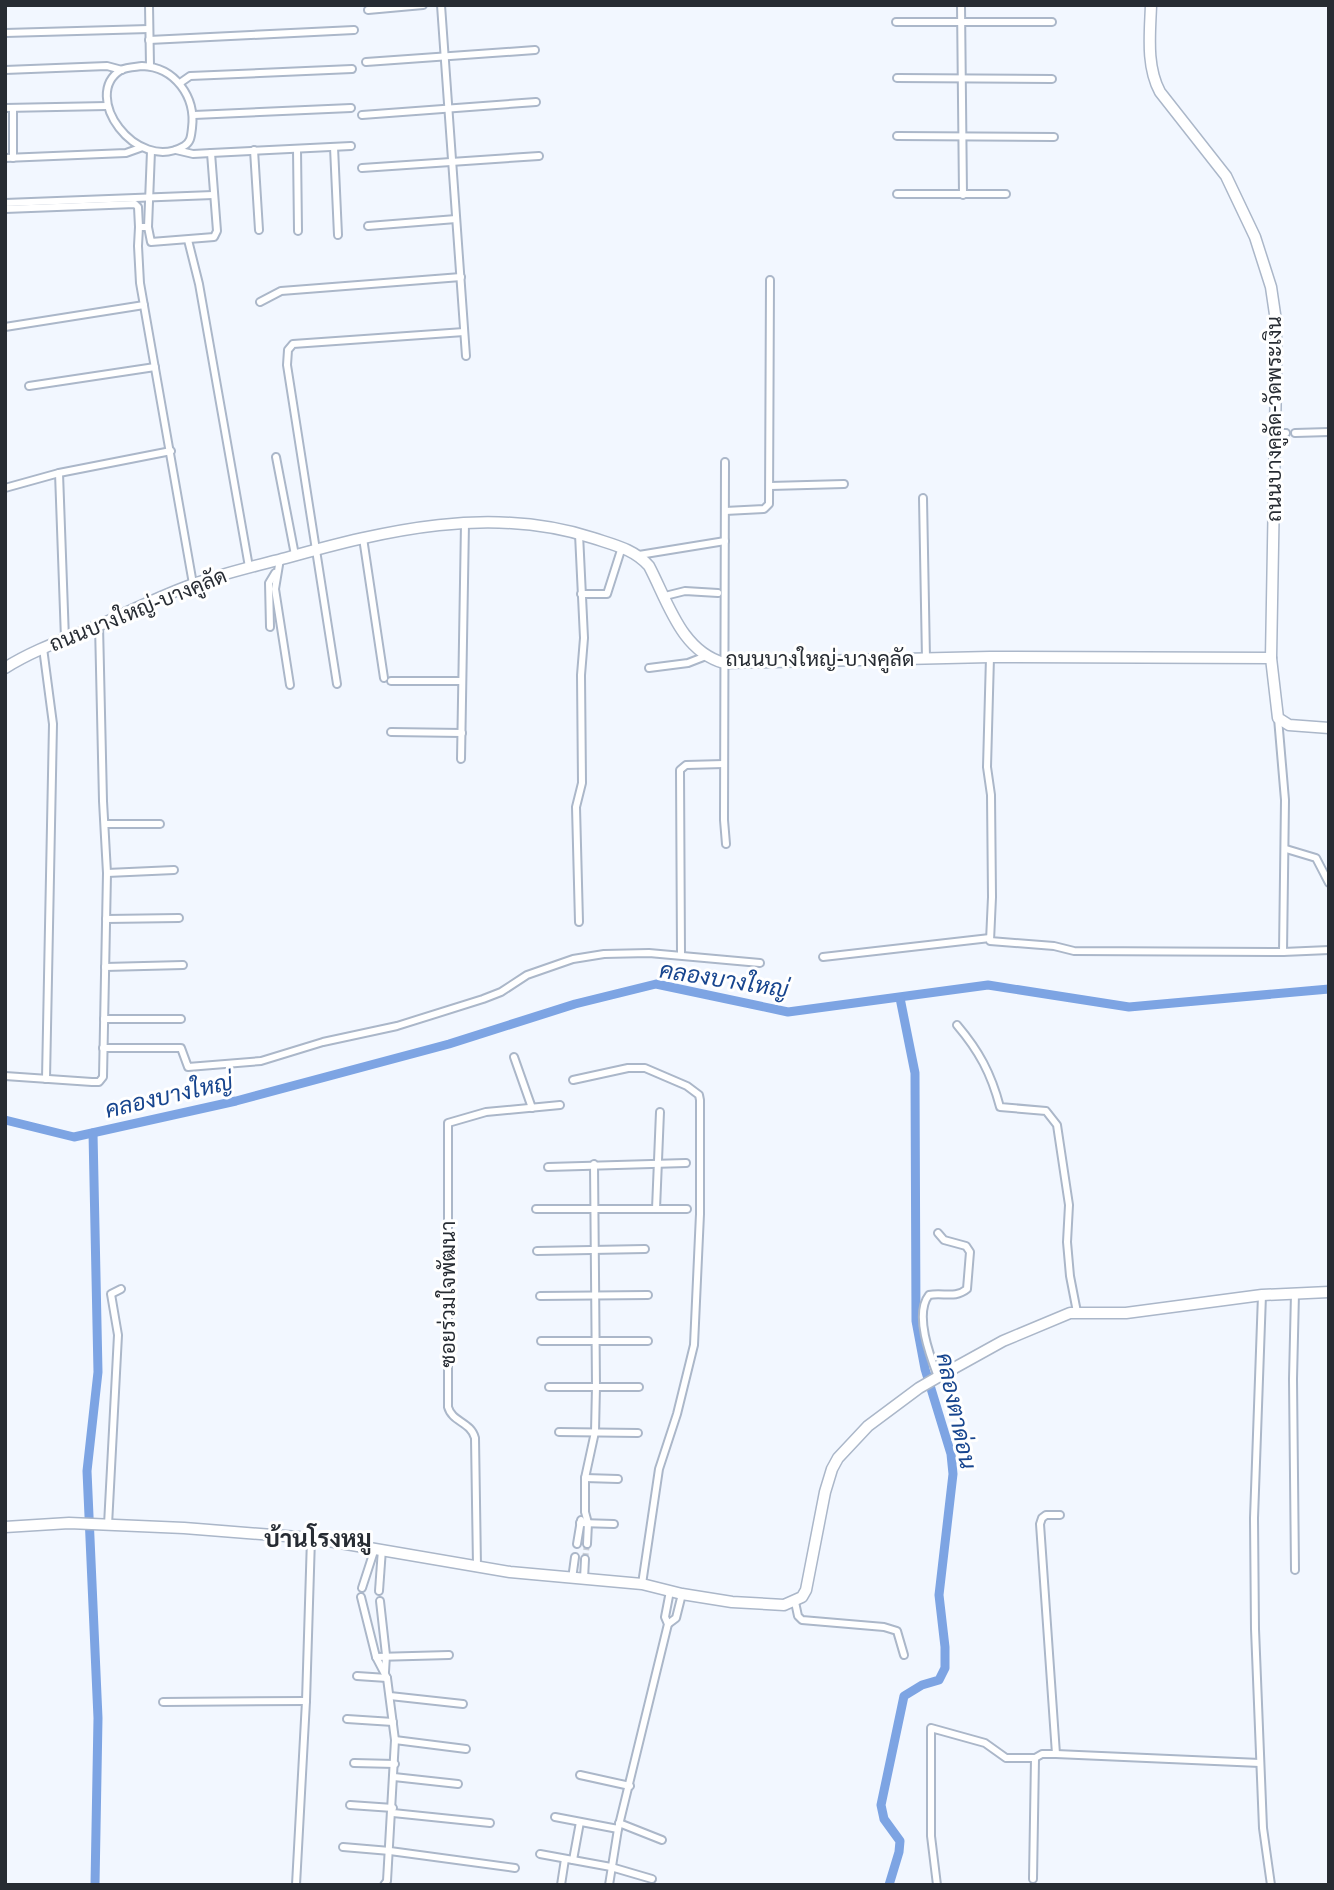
<svg xmlns="http://www.w3.org/2000/svg" width="1334" height="1890" font-family="Signika,Sarabun,sans-serif">
<rect width="100%" height="100%" fill="#f2f7ff"/>
<g fill="none" stroke-linecap="round" stroke-linejoin="round">
<g stroke="#7da4e3" stroke-width="9">
<path d="M 5,1120 L 74,1137 L 236,1101 L 449,1044 L 575,1004 L 656,984 L 788,1012 L 988,985 L 1129,1007 L 1329,989"/>
<path d="M 93,1133 L 98,1372 L 87,1471 L 98,1718 L 95,1885"/>
<path d="M 889,1885 L 899,1852 L 900,1841 L 884,1819 L 881,1805 L 904,1696 L 922,1685 L 939,1680 L 945,1668 L 945,1647 L 939,1595 L 953,1474 L 951,1454 L 925,1369 L 916,1321 L 915,1073 L 900,998"/>
</g>
<path stroke="#c9ced6" stroke-width="6" stroke-dasharray="6 3" stroke-linecap="butt" d="M 585,1559 L 587,1544"/>
<defs>
<g id="street">
<path d="M 149,5 L 150,66"/>
<path d="M 441,5 L 466,356"/>
<path d="M 961,5 L 963,195"/>
<path d="M 368,10 L 423,5"/>
<path d="M 896,22 L 1052,22"/>
<path d="M 5,33 L 149,29"/>
<path d="M 149,40 L 354,30"/>
<path d="M 366,62 L 535,50"/>
<path d="M 142,66 C 175,67 196,97 192,128 C 191,136 191,142 184,146 C 136,174 80,95 121,70 C 127,67 136,67 142,66 Z"/>
<path d="M 5,70 L 107,66 L 122,70"/>
<path d="M 897,78 L 1052,79"/>
<path d="M 180,83 L 190,76 L 352,69"/>
<path d="M 5,108 L 107,106"/>
<path d="M 13,108 L 13,158"/>
<path d="M 194,115 L 351,108"/>
<path d="M 362,115 L 536,102"/>
<path d="M 897,136 L 1054,137"/>
<path d="M 334,147 L 338,235"/>
<path d="M 297,149 L 298,231"/>
<path d="M 176,150 L 193,154 L 211,153 L 351,146"/>
<path d="M 254,150 L 259,230"/>
<path d="M 151,151 L 148,227 L 139,227 L 138,246 L 140,283 L 193,584"/>
<path d="M 5,158 L 126,153 L 140,148"/>
<path d="M 362,168 L 539,156"/>
<path d="M 897,194 L 1006,194"/>
<path d="M 5,203 L 213,195"/>
<path d="M 5,209 L 135,204 L 138,207 L 139,227"/>
<path d="M 368,226 L 456,219"/>
<path d="M 148,227 L 151,242 L 214,237 L 217,231 L 211,153"/>
<path d="M 188,240 L 199,284 L 249,567"/>
<path d="M 260,302 L 281,291 L 461,277"/>
<path d="M 5,327 L 144,305"/>
<path d="M 29,386 L 155,367"/>
<path d="M 1275,433 L 1286,433"/>
<path d="M 1295,433 L 1329,432"/>
<path d="M 276,457 L 295,555"/>
<path d="M 725,462 L 724,820 L 726,844"/>
<path d="M 59,473 L 65,639"/>
<path d="M 770,486 L 844,484"/>
<path d="M 5,488 L 59,473 L 171,451"/>
<path d="M 923,498 L 926,659"/>
<path d="M 725,511 L 764,509 L 769,504 L 770,280"/>
<path d="M 363,538 L 384,678"/>
<path d="M 639,555 L 725,541"/>
<path d="M 280,559 L 275,589 L 290,685"/>
<path d="M 581,594 L 607,594 L 622,547"/>
<path d="M 665,596 L 685,591 L 718,593"/>
<path d="M 270,627 L 269,583 L 275,573"/>
<path d="M 43,648 L 53,724 L 46,1079"/>
<path d="M 990,657 L 987,767 L 991,795 L 992,897 L 990,941 L 1054,946 L 1074,951 L 1283,952"/>
<path d="M 649,668 L 688,663 L 706,656"/>
<path d="M 391,681 L 462,681"/>
<path d="M 337,684 L 287,365 L 288,350 L 293,344 L 464,332"/>
<path d="M 1278,718 L 1285,800 L 1283,952 L 1329,950"/>
<path d="M 391,732 L 462,733"/>
<path d="M 461,759 L 465,523"/>
<path d="M 105,824 L 160,824"/>
<path d="M 1286,849 L 1316,858 L 1329,883"/>
<path d="M 107,873 L 174,870"/>
<path d="M 106,919 L 179,918"/>
<path d="M 579,922 L 576,807 L 582,783 L 581,675 L 584,638 L 579,534"/>
<path d="M 681,955 L 680,770 L 686,765 L 724,764"/>
<path d="M 823,957 L 990,938"/>
<path d="M 105,967 L 183,965"/>
<path d="M 104,1019 L 181,1019"/>
<path d="M 957,1025 C 979,1051 991,1073 1000,1107 L 1046,1111 L 1057,1125 L 1069,1205 L 1067,1242 L 1070,1276 L 1077,1312"/>
<path d="M 103,1048 L 181,1048 L 188,1067 L 261,1061 L 323,1042 L 397,1026 L 483,999 L 501,992 L 527,975 L 573,959 L 604,954 L 649,953 L 760,963"/>
<path d="M 514,1057 L 532,1108"/>
<path d="M 5,1076 L 92,1082 L 99,1082 L 103,1077 L 107,873 L 103,801 L 99,625"/>
<path d="M 573,1080 L 628,1068 L 645,1068 L 687,1086 L 699,1095 L 700,1100 L 700,1214 L 694,1345 L 677,1414 L 659,1469 L 642,1584"/>
<path d="M 548,1167 L 686,1163"/>
<path d="M 536,1209 L 687,1209"/>
<path d="M 656,1209 L 660,1112"/>
<path d="M 938,1233 L 944,1240 L 966,1246 L 970,1252 L 967,1289 C 955,1299 943,1292 929,1295 C 914,1314 930,1356 938,1377"/>
<path d="M 537,1251 L 645,1249"/>
<path d="M 1295,1293 L 1293,1379 L 1295,1570"/>
<path d="M 1262,1295 L 1254,1518 L 1255,1629 L 1263,1828 L 1271,1885"/>
<path d="M 540,1296 L 648,1295"/>
<path d="M 541,1341 L 648,1341"/>
<path d="M 549,1387 L 639,1387"/>
<path d="M 559,1432 L 638,1433"/>
<path d="M 585,1478 L 618,1479"/>
<path d="M 580,1523 L 614,1524"/>
<path d="M 108,1525 L 118,1335 L 111,1294 L 121,1289"/>
<path d="M 577,1544 L 581,1520"/>
<path d="M 587,1544 L 588,1523 L 585,1512 L 585,1478 L 595,1432 L 596,1386 L 594,1164"/>
<path d="M 477,1566 L 475,1438 C 471,1422 452,1422 448,1407 L 448,1123 L 486,1112 L 560,1105"/>
<path d="M 572,1579 L 575,1557"/>
<path d="M 584,1579 L 585,1559"/>
<path d="M 362,1588 L 375,1548"/>
<path d="M 379,1591 L 382,1549"/>
<path d="M 361,1597 L 376,1657 L 387,1678 L 395,1740 L 387,1881 L 384,1885"/>
<path d="M 380,1601 L 386,1655 L 385,1672"/>
<path d="M 795,1602 L 798,1616 L 802,1620 L 884,1627 L 897,1631 L 904,1655"/>
<path d="M 668,1624 L 676,1618 L 682,1594"/>
<path d="M 376,1657 L 449,1655"/>
<path d="M 357,1676 L 387,1678"/>
<path d="M 390,1696 L 463,1704"/>
<path d="M 163,1702 L 306,1701"/>
<path d="M 347,1719 L 393,1722"/>
<path d="M 395,1740 L 466,1749"/>
<path d="M 1056,1754 L 1040,1524 L 1042,1518 L 1046,1515 L 1060,1515"/>
<path d="M 354,1763 L 395,1764"/>
<path d="M 580,1775 L 630,1786"/>
<path d="M 394,1777 L 458,1784"/>
<path d="M 350,1805 L 393,1808"/>
<path d="M 393,1813 L 490,1823"/>
<path d="M 555,1817 L 618,1829"/>
<path d="M 619,1823 L 662,1840"/>
<path d="M 343,1847 L 390,1851 L 515,1868"/>
<path d="M 540,1854 L 611,1867 L 652,1879"/>
<path d="M 573,1860 L 580,1822"/>
<path d="M 1033,1879 L 1035,1758"/>
<path d="M 296,1885 L 306,1701 L 311,1538"/>
<path d="M 561,1885 L 565,1859"/>
<path d="M 609,1885 L 618,1829 L 668,1624 L 665,1617 L 670,1591"/>
<path d="M 937,1885 L 931,1836 L 931,1728 L 985,1743 L 1006,1758 L 1035,1758 L 1042,1754 L 1056,1754 L 1260,1763"/>
</g>
<g id="secondary">
<path d="M 1151,5 C 1150,34 1146,66 1160,92 L 1226,176 L 1255,237 L 1271,287 L 1276,321 L 1276,377 L 1271,658"/>
<path d="M 5,668 C 35,649 69,638 102,624 C 132,610 163,595 194,584 C 224,573 255,566 286,558 C 386,530 491,505 593,538 C 614,545 634,549 649,566 C 668,602 681,651 724,663 L 990,657 L 1271,658 L 1278,718 L 1289,725 L 1329,728"/>
<path d="M 5,1527 L 69,1523 L 184,1528 L 311,1538 L 510,1572 L 642,1584 L 682,1594 L 732,1602 L 784,1605 L 802,1597 L 806,1590 L 825,1492 L 832,1469 L 838,1458 L 868,1426 L 919,1388 L 938,1377 L 1003,1341 L 1070,1313 L 1126,1313 L 1262,1295 L 1329,1292"/>
</g>
</defs>
<use href="#street" stroke="#abb7c9" stroke-width="10"/>
<use href="#secondary" stroke="#abb7c9" stroke-width="13"/>
<use href="#street" stroke="#fff" stroke-width="6"/>
<use href="#secondary" stroke="#fff" stroke-width="10"/>
</g>
<g text-anchor="middle" dominant-baseline="central" stroke-width="6" stroke-linejoin="round" paint-order="stroke">
<g font-size="21" fill="#272c33" stroke="#fff">
<text transform="translate(1274 419) rotate(-90)">ถนนบางคูลัด-วัดพระเงิน</text>
<text transform="translate(138 610) rotate(-22)">ถนนบางใหญ่-บางคูลัด</text>
<text x="820" y="659">ถนนบางใหญ่-บางคูลัด</text>
<text transform="translate(448 1294) rotate(-90)">ซอยร่วมใจพัฒนา</text>
</g>
<g font-size="23" font-style="italic" fill="#17458e" stroke="#fff">
<text transform="translate(724 980) rotate(9)">คลองบางใหญ่</text>
<text transform="translate(169 1096) rotate(-13)">คลองบางใหญ่</text>
<text transform="translate(956 1411) rotate(78)">คลองตาด่อน</text>
</g>
<g font-size="24" font-weight="bold" fill="#272c33" stroke="#fff">
<text x="318" y="1539">บ้านโรงหมู</text>
</g>
</g>
<rect width="1334" height="1890" fill="none" stroke="#272c33" stroke-width="14"/>
</svg>
